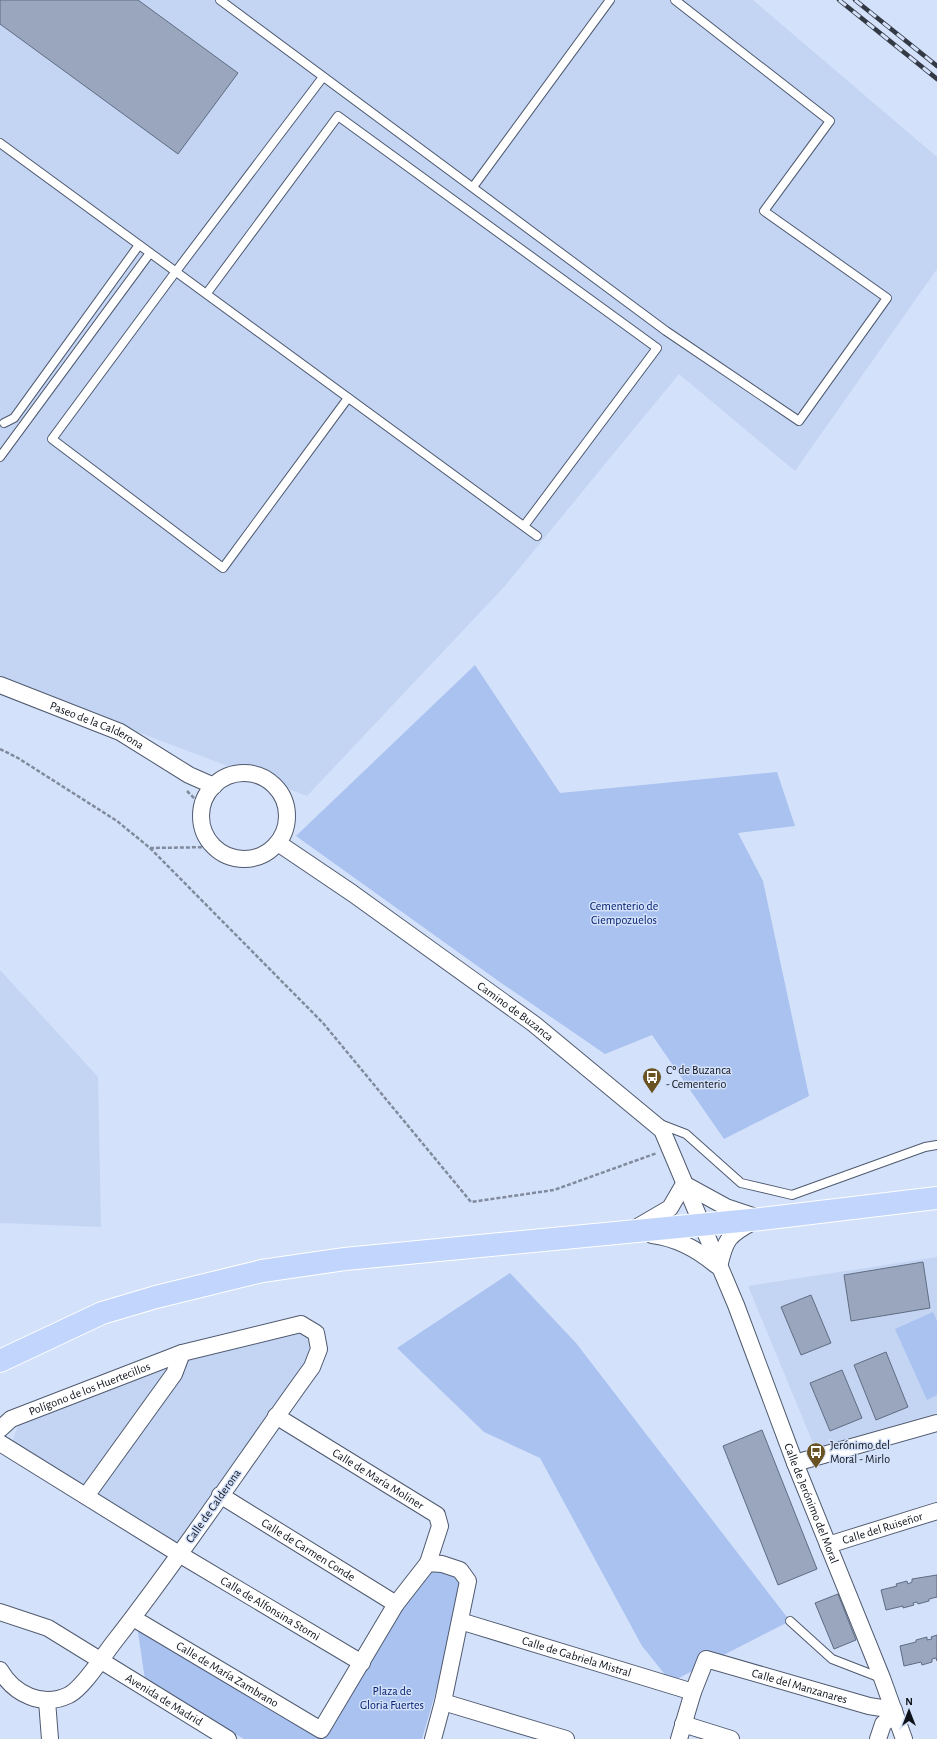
<svg xmlns="http://www.w3.org/2000/svg" width="937" height="1739" font-family="'Alegreya Sans',sans-serif">
<rect width="100%" height="100%" fill="#d4e1fa"/>
<g fill="#c4d5f4">
<path d="M 0,0 L 753,0 L 937,157 L 937,269 L 795,471 L 679,374 L 504,587 L 307,796 L 0,680 Z"/>
<path d="M 0,970 L 98,1077 L 101,1227 L 0,1223 Z"/>
<path d="M 937,1257 L 937,1413 L 815,1448 L 748,1286 Z"/>
<path d="M 280,1330 L 310,1334 L 315,1348 L 180,1546 L 12,1444 L 20,1418 L 149,1368 Z"/>
</g>
<g fill="#a9c2f0">
<path d="M 475,665 L 560,793 L 777,772 L 795,826 L 738,833 L 763,881 L 809,1096 L 724,1139 L 652,1035 L 605,1054 L 497,980 L 296,836 Z"/>
<path d="M 510,1273 L 576,1343 L 790,1621 L 671,1682 L 642,1646 L 540,1458 L 484,1432 L 397,1348 Z"/>
<path d="M 933,1312 L 937,1321 L 937,1395 L 927,1400 L 895,1329 Z"/>
<path d="M 431,1569 L 453,1571 L 463,1585 L 453,1632 L 422,1739 L 244,1739 L 145,1680 L 137,1625 L 322,1734 L 400,1609 Z"/>
</g>
<g fill="#99a6be" stroke="#606c82">
<path d="M 0,0 L 138,0 L 238,73 L 178,154 L 0,24 Z"/>
<path d="M 923,1262 L 930,1308 L 851,1321 L 844,1275 Z"/>
<path d="M 811,1295 L 831,1343 L 801,1355 L 781,1307 Z"/>
<path d="M 886,1352 L 908,1407 L 876,1420 L 854,1365 Z"/>
<path d="M 842,1370 L 862,1418 L 830,1431 L 810,1383 Z"/>
<path d="M 762,1430 L 817,1569 L 778,1585 L 723,1446 Z"/>
<path d="M 937,1575 L 937,1597 L 929,1599 L 929,1601 L 918,1604 L 917,1602 L 913,1603 L 914,1605 L 903,1608 L 903,1606 L 886,1610 L 881,1590 L 897,1586 L 896,1584 L 907,1581 L 908,1584 L 912,1582 L 912,1579 Z"/>
<path d="M 838,1594 L 856,1640 L 834,1649 L 815,1603 Z"/>
<path d="M 937,1635 L 937,1661 L 936,1658 L 932,1659 L 932,1662 L 922,1665 L 921,1662 L 904,1666 L 900,1646 L 916,1642 L 916,1640 L 927,1637 L 927,1640 L 932,1639 L 931,1637 Z"/>
</g>
<g fill="none" stroke-linecap="round" stroke-linejoin="round">
<defs>
<g id="lane">
<path d="M 220,0 L 666,331 L 799,421 L 887,298 L 764,211 L 830,121 L 675,0"/>
<path d="M 323,77 L 171,278 L 52,439 L 223,568 L 348,398"/>
<path d="M 0,143 L 537,536"/>
<path d="M 473,187 L 610,0"/>
<path d="M 207,293 L 338,116 L 657,348 L 524,526"/>
<path d="M 4,423 L 14,418 L 139,245"/>
<path d="M 0,457 L 150,253"/>
<path d="M 660,1124 L 686,1134 L 741,1183 L 792,1195 L 925,1147 L 937,1145"/>
<path d="M 790,1621 L 832,1659 L 881,1678"/>
</g>
<g id="street">
<path id="s1" d="M 0,685 L 120,732 L 189,775 L 214,786"/>
<circle cx="244" cy="816" r="43"/>
<path id="s2" d="M 278,843 L 352,893 L 534,1024 L 662,1130 L 736,1305 L 795,1463 L 882,1678 L 904,1739"/>
<path d="M 634,1229 L 670,1208 L 684,1184 L 726,1207 L 756,1217"/>
<path d="M 652,1235 C 677,1238 697,1249 716,1265"/>
<path d="M 719,1267 C 725,1240 728,1235 753,1222"/>
<path id="s3" d="M 276,1416 L 437,1515 L 440,1526 L 428,1563"/>
<path id="s4" d="M 0,1429 L 11,1419 L 182,1353 L 301,1324 L 316,1333 L 319,1349 L 312,1367 C 246,1458 183,1554 114,1642 C 103,1656 84,1687 69,1695 C 42,1708 14,1694 0,1670"/>
<path id="s5" d="M 0,1443 L 179,1554 L 362,1663"/>
<path d="M 795,1463 L 937,1423"/>
<path id="s6" d="M 220,1495 L 396,1604"/>
<path d="M 86,1496 L 174,1374 L 182,1353"/>
<path id="s7" d="M 828,1545 L 937,1511"/>
<path id="s8" d="M 0,1612 L 48,1628 L 228,1739"/>
<path id="s9" d="M 133,1618 L 321,1730 L 396,1604 L 428,1563 L 442,1564 L 460,1570 L 468,1581 L 443,1702 L 433,1739"/>
<path id="s10" d="M 460,1621 L 693,1692"/>
<path d="M 47,1701 L 50,1739"/>
<path d="M 443,1702 L 566,1739"/>
<path d="M 683,1724 L 731,1739"/>
<path id="s11" d="M 679,1739 L 693,1692 L 706,1659 L 869,1706 L 894,1710"/>
<path d="M 878,1739 L 883,1724 L 895,1714"/>
</g>
<path id="primary" d="M 0,1361 L 102,1313 L 156,1297 L 262,1271 L 345,1259 L 761,1219 L 937,1198"/>
</defs>
<use href="#lane" stroke="#4f5a6f" stroke-width="10"/>
<use href="#street" stroke="#4f5a6f" stroke-width="18"/>
<use href="#primary" stroke="#fff" stroke-width="24"/>
<g stroke="#818b9d" stroke-width="2.5" stroke-dasharray="4 2" stroke-linecap="butt">
<path d="M 0,749 L 18,758 L 117,821 L 150,848 L 214,847"/>
<path d="M 187,791 L 202,806"/>
<path d="M 150,848 L 323,1023 L 471,1202 L 554,1190 L 657,1153"/>
</g>
<use href="#lane" stroke="#fff" stroke-width="8"/>
<use href="#street" stroke="#fff" stroke-width="16"/>
<use href="#primary" stroke="#c1d5fd" stroke-width="22"/>
<defs>
<g id="rail">
<path d="M 839,0 L 937,79"/>
<path d="M 855,0 L 937,66"/>
</g>
</defs>
<use href="#rail" stroke="#343a45" stroke-width="4.5"/>
<use href="#rail" stroke="#d4e1fa" stroke-width="3" stroke-dasharray="9" stroke-linecap="butt"/>
</g>
<defs>
<symbol id="bus-pin" viewBox="-11 -11 22 30"><path d="M0 17L-7.5 6A9.5 9.5 0 1 1 7.5 6Z" fill="#6a5323" stroke="#d4e1fa"/><path d="M-5-6H5V4H4V6H2V4H-2V6H-4V4H-5ZM-3.5-4V0h7V-4ZM-3.5 1.2v1.5H-2V1.2ZM2 1.2v1.5H3.5V1.2Z" fill="#fff"/></symbol>
</defs>
<g fill-rule="evenodd">
<use href="#bus-pin" x="641" y="1066" width="22" height="30"/>
<use href="#bus-pin" x="805" y="1441" width="22" height="30"/>
</g>
<g text-anchor="middle" dominant-baseline="central" stroke-width="3" stroke-linejoin="round" paint-order="stroke">
<g font-size="12" fill="#0e131b" stroke="#d4e1fa">
<text stroke="none"><textPath href="#s1" startOffset="105">Paseo de la Calderona</textPath></text>
<text stroke="none"><textPath href="#s2" startOffset="291">Camino de Buzanca</textPath></text>
<text stroke="none"><textPath href="#s4" startOffset="99">Polígono de los Huertecillos</textPath></text>
<text stroke="none"><textPath href="#s3" startOffset="120">Calle de María Moliner</textPath></text>
<text stroke="none"><textPath href="#s2" startOffset="882">Calle de Jerónimo del Moral</textPath></text>
<text transform="translate(213 1506) rotate(-55)">Calle de Calderona</text>
<text stroke="none"><textPath href="#s7" startOffset="57">Calle del Ruiseñor</textPath></text>
<text stroke="none"><textPath href="#s6" startOffset="104">Calle de Carmen Conde</textPath></text>
<text stroke="none"><textPath href="#s5" startOffset="317">Calle de Alfonsina Storni</textPath></text>
<text stroke="none"><textPath href="#s10" startOffset="122">Calle de Gabriela Mistral</textPath></text>
<text stroke="none"><textPath href="#s9" startOffset="110">Calle de María Zambrano</textPath></text>
<text stroke="none"><textPath href="#s11" startOffset="182">Calle del Manzanares</textPath></text>
<text stroke="none"><textPath href="#s8" startOffset="187">Avenida de Madrid</textPath></text>
</g>
<g font-size="12" fill="#02206e" stroke="#d4e1fa">
<text x="624" y="906">Cementerio de<tspan x="624" dy="14">Ciempozuelos</tspan></text>
<text x="392" y="1691">Plaza de<tspan x="392" dy="14">Gloria Fuertes</tspan></text>
</g>
<g font-size="12" fill="#0e131b" stroke="#d4e1fa" text-anchor="start">
<text x="666" y="1070">Cº de Buzanca<tspan x="666" dy="14">- Cementerio</tspan></text>
<text x="830" y="1445">Jerónimo del<tspan x="830" dy="14">Moral - Mirlo</tspan></text>
</g>
</g>
<g transform="translate(909 1711)" stroke="#d4e1fa" stroke-width="3" paint-order="stroke">
<path d="M0-3L7 15L0 10L-7 15Z" fill="#0e131b"/>
<text y="-6" font-size="11" font-weight="bold" text-anchor="middle" fill="#0e131b">N</text>
</g>
</svg>
